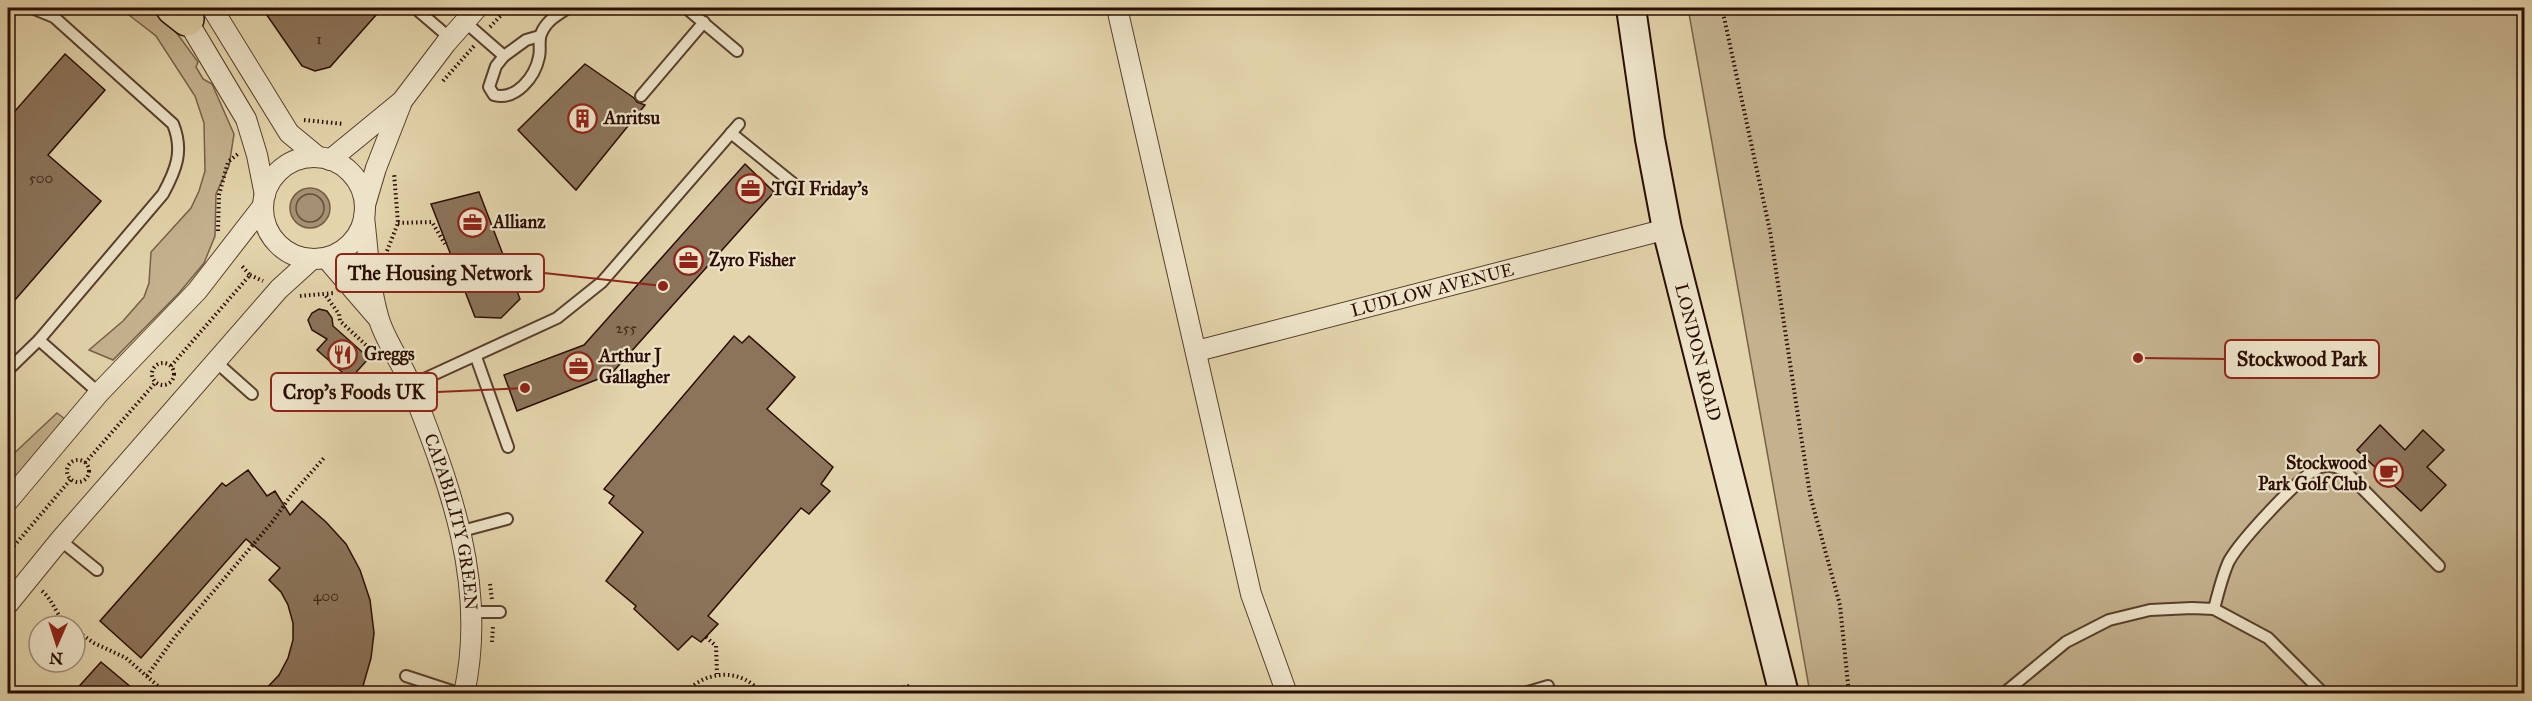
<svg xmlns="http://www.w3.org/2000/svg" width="2532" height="701" font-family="'IM FELL Great Primer',serif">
<rect width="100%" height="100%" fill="#e3d4ab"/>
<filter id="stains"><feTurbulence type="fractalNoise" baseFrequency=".00333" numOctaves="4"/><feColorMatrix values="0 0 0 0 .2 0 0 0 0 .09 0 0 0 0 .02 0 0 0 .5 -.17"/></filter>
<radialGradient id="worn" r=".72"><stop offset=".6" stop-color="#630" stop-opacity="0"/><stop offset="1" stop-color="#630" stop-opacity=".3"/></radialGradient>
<g fill="#c4b28e" stroke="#786048" stroke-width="1.5">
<path d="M 120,8 L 154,8 L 168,21 L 198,62 L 196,67 L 203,79 L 212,84 L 234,134 L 229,166 L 216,194 L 215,236 L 204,263 L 179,293 L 113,360 L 89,350 L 123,321 L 144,297 L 149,283 L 151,252 L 191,208 L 199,191 L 205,171 L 204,123 L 195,96 L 156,36 Z"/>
<path d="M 1688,8 L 2524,8 L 2524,693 L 1810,693 Z"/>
<path d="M 57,413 L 69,422 L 8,489 L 8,459 Z"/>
</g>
<circle fill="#a49072" stroke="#745c46" stroke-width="1.5" cx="310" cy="208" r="20"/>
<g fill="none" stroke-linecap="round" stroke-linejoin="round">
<circle stroke="#684e3a" stroke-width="1.5" cx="310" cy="208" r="14"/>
</g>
<g fill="#8b745a" stroke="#2b0d03" stroke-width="1.5">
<path d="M 262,8 L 368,8 L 376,15 L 330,67 L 315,71 L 302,66 Z"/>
<path d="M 65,54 L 105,90 L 48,155 L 101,201 L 8,308 L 8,119 Z"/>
<path d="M 585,64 L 634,98 L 637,102 L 645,105 L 576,190 L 518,130 Z"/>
<path d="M 745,164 L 774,192 L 611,374 L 517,411 L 504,375 L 584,345 Z"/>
<path d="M 479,192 L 520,299 L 501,318 L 475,317 L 431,204 Z"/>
<path d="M 319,309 L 327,311 L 332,318 L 333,326 L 369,358 L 350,379 L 317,350 L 327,339 L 312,330 L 308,320 L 312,313 Z"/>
<path d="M 734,336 L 742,343 L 749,336 L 795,377 L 767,409 L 833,467 L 821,484 L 830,491 L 809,514 L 801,508 L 708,616 L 718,624 L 701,642 L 692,636 L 678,650 L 634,609 L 636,606 L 606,581 L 643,532 L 609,503 L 614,496 L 604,489 Z"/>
<path d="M 2380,425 L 2405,450 L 2423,430 L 2444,450 L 2427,467 L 2446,485 L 2421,511 L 2357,450 Z"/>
<path d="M 248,470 L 267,496 L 275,491 L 290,515 L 302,501 L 326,522 L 346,544 L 360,570 L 370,600 L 374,633 L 371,658 L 361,693 L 262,693 L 279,675 L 288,658 L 293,640 L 293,623 L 288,605 L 281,592 L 269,580 L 280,568 L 246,539 L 141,658 L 100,621 L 222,483 L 226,486 Z"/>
<path d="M 101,662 L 138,693 L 73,693 Z"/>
</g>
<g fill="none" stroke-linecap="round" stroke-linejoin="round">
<defs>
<g id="lane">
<path d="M 415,8 L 450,38"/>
<path d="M 686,8 L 737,51"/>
<path d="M 465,22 L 504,56 L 496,66 L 489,87 L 494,95 C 516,101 535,77 539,57 C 541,49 538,41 541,34 C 546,21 557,15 568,8"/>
<path d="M 504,56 L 526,40 L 540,36"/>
<path d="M 641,96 L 704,22"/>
<path d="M 731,133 L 795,185"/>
<path d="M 39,340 L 99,393"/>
<path d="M 476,357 L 508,447"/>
<path d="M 216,362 L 252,394"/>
<path d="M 8,370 L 39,340 L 163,194 C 176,170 184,151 173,124 L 54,17 L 32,8"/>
<path d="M 411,385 L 557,318 L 602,282 L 739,124"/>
<path d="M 462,531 L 507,519"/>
<path d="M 60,540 L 97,570"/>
<path d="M 2214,609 C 2218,594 2222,576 2229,561 C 2241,540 2297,479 2318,468 C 2328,463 2335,467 2344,470 L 2439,566"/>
<path d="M 471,612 L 500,612"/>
<path d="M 406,676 L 461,694"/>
<path d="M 1521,694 L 1548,686 L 1550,694"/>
<path d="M 2003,694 L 2066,642 L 2109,620 L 2150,610 L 2192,608 L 2214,609 L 2268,638 L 2324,694"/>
</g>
<g id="street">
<path d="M 212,8 L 289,133 L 318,157"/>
<path d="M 1117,8 L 1251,594 L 1287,694"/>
<path d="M 181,10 L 246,119 L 257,155 L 265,195"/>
<circle cx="314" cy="208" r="51"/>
<path d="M 330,160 L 402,101 L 446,43 L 477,8"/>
<path d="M 365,205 L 376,168 L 401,104"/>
<path id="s1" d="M 364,217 C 368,250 369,284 378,316 C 384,340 402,362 411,386 C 450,485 488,585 464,694"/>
<path d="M 326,258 L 377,317"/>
<path id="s2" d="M 1197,351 L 1667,229"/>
<path d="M 8,501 L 99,393 L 197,291 L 263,206"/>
<path d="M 8,604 L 60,540 L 279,289 L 312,259"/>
</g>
<g id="secondary">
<path id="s3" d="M 1631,8 L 1650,139 L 1667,229 L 1784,694"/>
</g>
<path id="highway" d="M 173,8 L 187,19"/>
</defs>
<use href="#lane" stroke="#593f2d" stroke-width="14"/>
<use href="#street" stroke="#593f2d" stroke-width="22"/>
<use href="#secondary" stroke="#2b0d03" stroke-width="32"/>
<use href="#highway" stroke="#2b0d03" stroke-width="36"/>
<g stroke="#2b0d03" stroke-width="4" stroke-dasharray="1.5 3" stroke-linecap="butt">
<path d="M 1722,8 L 1770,231 L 1810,495 L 1840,605 L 1849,694"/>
<path d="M 490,27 L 508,8"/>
<path d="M 443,81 L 474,46"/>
<path d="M 304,120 L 344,124"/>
<path d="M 398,223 L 432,222 L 445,244"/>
<path d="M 218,231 L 219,195 L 228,162 L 239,153"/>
<path d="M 387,251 L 398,223 L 394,173"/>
<path d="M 250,275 L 263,281"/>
<path d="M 300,296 L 334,293"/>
<path d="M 326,296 L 339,314 L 340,321 L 368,347"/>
<circle cx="163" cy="374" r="11"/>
<path d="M 171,366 L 250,275 L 241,265"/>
<circle cx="78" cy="471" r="11"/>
<path d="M 85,463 L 156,382"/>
<path d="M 8,553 L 71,479"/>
<path d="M 490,584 L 492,600"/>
<path d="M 42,591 C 54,601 57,618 69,626"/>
<path d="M 75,630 L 94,643 L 126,658 L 167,694"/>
<path d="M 706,637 L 716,646 L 717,674"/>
<path d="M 492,642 L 493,626"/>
<path d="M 147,676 L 174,638 L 273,521 L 292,494 L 324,458"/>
<path d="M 684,694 C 705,670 742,667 762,694"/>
<path d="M 882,694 L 912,685"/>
</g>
<use href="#lane" stroke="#ede3c8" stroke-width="10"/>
<use href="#street" stroke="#ede3c8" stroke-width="20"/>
<use href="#secondary" stroke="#ede3c8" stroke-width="28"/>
<use href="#highway" stroke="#e3d4ab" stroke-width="33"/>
</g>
<defs>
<symbol id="building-ring" viewBox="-11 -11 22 22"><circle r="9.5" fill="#ede3c8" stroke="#8f2418" stroke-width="1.5"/><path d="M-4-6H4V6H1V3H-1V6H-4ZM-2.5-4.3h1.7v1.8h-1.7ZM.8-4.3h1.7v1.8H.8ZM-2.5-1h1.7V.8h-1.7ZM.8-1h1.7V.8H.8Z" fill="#8f2418"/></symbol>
<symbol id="office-ring" viewBox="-11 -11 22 22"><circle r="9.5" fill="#ede3c8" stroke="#8f2418" stroke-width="1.5"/><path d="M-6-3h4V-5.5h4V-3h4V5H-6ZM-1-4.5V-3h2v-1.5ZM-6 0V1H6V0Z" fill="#8f2418"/></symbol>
<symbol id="restaurant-ring" viewBox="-11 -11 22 22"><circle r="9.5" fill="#ede3c8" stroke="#8f2418" stroke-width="1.5"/><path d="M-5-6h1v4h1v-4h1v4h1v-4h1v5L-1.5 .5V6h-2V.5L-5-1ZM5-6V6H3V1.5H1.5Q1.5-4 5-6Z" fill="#8f2418"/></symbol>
<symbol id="cafe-ring" viewBox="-11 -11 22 22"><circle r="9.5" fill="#ede3c8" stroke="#8f2418" stroke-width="1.5"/><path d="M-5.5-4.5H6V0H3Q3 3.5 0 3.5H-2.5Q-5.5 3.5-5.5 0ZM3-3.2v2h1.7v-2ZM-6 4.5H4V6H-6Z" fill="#8f2418"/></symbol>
</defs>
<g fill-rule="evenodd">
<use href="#building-ring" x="566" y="102" width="33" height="33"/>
<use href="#office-ring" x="734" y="172" width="33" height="33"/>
<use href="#office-ring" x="456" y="206" width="33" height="33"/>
<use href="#office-ring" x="672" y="244" width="33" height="33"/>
<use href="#restaurant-ring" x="326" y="338" width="33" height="33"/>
<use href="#office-ring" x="562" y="350" width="33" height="33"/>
<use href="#cafe-ring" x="2372" y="456" width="33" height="33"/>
</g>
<g text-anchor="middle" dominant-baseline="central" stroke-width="4.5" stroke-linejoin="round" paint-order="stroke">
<g font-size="15" fill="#432719">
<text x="319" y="39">1</text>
<text x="41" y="178">500</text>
<text x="626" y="328">255</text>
<text x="326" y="596">400</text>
</g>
<g font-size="18" font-weight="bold" fill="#2b0d03" stroke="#ede3c8" text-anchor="start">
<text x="604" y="118">Anritsu</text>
<text x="772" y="189">TGI Friday's</text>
<text x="493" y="222">Allianz</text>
<text x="709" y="260">Zyro Fisher</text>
<text x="364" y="354">Greggs</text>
<text x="599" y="356">Arthur J<tspan x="599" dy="21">Gallagher</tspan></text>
<text x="2367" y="463" text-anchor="end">Stockwood<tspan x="2367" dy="21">Park Golf Club</tspan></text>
</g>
<g font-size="18" fill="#2b0d03" stroke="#ede3c8">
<text stroke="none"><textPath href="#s2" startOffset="243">LUDLOW AVENUE</textPath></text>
<text stroke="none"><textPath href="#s3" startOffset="351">LONDON ROAD</textPath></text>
<text stroke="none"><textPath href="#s1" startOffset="320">CAPABILITY GREEN</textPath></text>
</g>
</g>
<path fill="none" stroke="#8f2418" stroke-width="2" d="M663 286L544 273M2138 358L2225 359M525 388L437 392"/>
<g fill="#8f2418" stroke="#ede3c8" stroke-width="2">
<circle cx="663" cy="286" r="6"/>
<circle cx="2138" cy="358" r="6"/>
<circle cx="525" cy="388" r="6"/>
</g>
<g fill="#ede3c8" stroke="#8f2418" stroke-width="2">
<rect x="336" y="254" width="208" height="38" rx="6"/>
<rect x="2225" y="340" width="154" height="38" rx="6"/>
<rect x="271" y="373" width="166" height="38" rx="6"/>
</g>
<g font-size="20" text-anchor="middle" font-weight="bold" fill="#2b0d03">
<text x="440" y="280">The Housing Network</text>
<text x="2302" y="366">Stockwood Park</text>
<text x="354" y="399">Crop's Foods UK</text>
</g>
<rect width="2532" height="701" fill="none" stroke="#e3d4ab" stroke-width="30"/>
<rect x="9" y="9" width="2514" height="683" fill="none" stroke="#2b0d03" stroke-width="3"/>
<rect x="15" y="15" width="2502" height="671" fill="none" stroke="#2b0d03" stroke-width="1.5"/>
<g transform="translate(57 644) rotate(183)"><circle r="28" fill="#ede3c8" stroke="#9f8d79" stroke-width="1.5"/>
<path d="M0-4.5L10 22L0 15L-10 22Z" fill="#8f2418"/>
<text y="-9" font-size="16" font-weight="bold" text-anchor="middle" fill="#2b0d03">N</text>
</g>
<rect width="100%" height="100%" filter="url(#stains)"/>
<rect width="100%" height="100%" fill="url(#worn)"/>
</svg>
